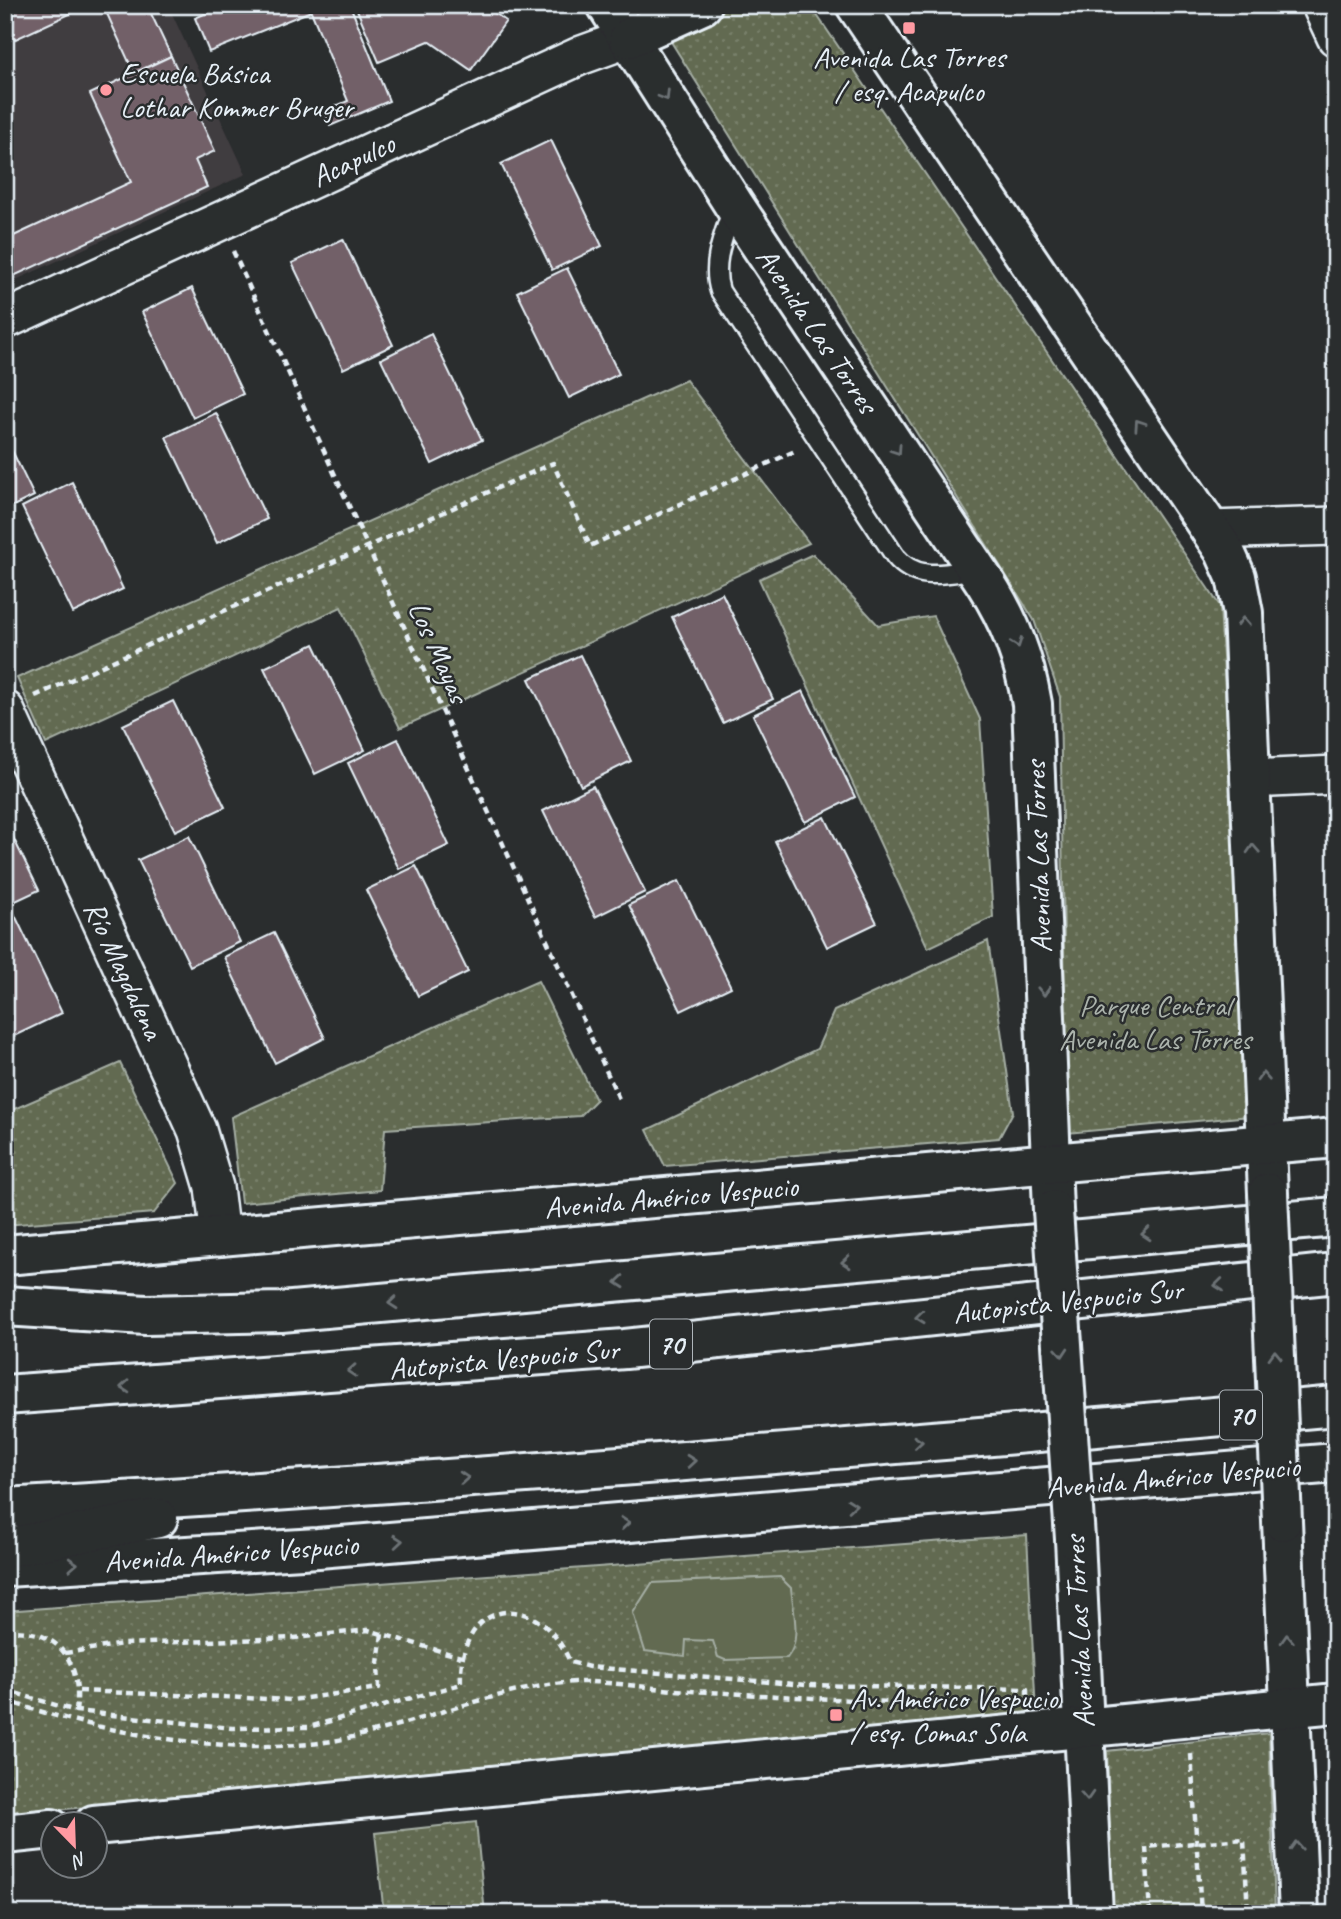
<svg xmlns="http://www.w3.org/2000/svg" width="1341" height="1919" font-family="Caveat,sans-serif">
<defs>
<pattern id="grass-dots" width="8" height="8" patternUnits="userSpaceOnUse" patternTransform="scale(1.75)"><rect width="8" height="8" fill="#626a51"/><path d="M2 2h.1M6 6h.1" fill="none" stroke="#78806b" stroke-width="1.8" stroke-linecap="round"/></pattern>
</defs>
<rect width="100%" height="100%" fill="#2a2d2e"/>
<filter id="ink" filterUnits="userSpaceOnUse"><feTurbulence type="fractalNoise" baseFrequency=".0143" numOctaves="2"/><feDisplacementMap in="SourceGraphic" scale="14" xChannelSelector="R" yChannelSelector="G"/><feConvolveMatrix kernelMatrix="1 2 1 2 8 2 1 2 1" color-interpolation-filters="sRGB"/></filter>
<g filter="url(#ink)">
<path fill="#403c3f" d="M 5,5 L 168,5 L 246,174 L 5,285 Z"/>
<g fill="url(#grass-dots)" stroke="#a5aea4" stroke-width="2">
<path d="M 648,5 L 810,5 L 1220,606 L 1250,1116 L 1067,1133 L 1060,697 L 1034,620 Z"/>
<path d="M 686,380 L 809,543 L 400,728 L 341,607 L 46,744 L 17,678 Z"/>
<path d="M 813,554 L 878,625 L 933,616 L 980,719 L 993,917 L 928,948 L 759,579 Z"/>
<path d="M 988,941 L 1013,1112 L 999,1138 L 665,1166 L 647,1130 L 817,1049 L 834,1011 Z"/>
<path d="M 538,981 L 596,1100 L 580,1116 L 385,1129 L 380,1190 L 241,1203 L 231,1117 Z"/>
<path d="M 120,1063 L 178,1183 L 154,1213 L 5,1225 L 5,1113 Z"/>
<path d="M 1027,1535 L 1036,1714 L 5,1815 L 5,1611 Z"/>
<path d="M 1269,1733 L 1275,1914 L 1113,1914 L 1107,1751 Z"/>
<path d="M 476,1822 L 485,1914 L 384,1914 L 375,1833 Z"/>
</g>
<path fill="#626a51" stroke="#a5aea4" stroke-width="2" d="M 780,1577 L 791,1588 C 793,1609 802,1641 787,1658 L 725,1660 L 718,1657 L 713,1641 L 686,1640 L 685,1656 L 645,1651 L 633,1613 L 652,1583 Z"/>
<g fill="#726068" stroke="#e8f1f8" stroke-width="2">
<path d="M 5,5 L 89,5 L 5,44 Z"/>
<path d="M 103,5 L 147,5 L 171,56 L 134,73 Z"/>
<path d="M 225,5 L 350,5 L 389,101 L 330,126 L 324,111 L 348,101 L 311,11 L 209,52 L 195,18 Z"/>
<path d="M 355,5 L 483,5 L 506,21 L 471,70 L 429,41 L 379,62 Z"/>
<path d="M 171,56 L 215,151 L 195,160 L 207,187 L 5,280 L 5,240 L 131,182 L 90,94 Z"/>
<path d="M 551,140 L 602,246 L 552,270 L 501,164 Z"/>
<path d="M 343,239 L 393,345 L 343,369 L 292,263 Z"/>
<path d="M 567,268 L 619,374 L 569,398 L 517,292 Z"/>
<path d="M 192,288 L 243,394 L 193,418 L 142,312 Z"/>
<path d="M 431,334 L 482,440 L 432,464 L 381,359 Z"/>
<path d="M 216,413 L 267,519 L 217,543 L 166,437 Z"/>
<path d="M 5,436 L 34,496 L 5,510 Z"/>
<path d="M 72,482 L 123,589 L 73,613 L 22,507 Z"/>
<path d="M 722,593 L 773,699 L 723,723 L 672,617 Z"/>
<path d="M 314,644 L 365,750 L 315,774 L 264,668 Z"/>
<path d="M 580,655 L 631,761 L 581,786 L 529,679 Z"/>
<path d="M 803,691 L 855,797 L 805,822 L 753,715 Z"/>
<path d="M 173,701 L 225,807 L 175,831 L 123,725 Z"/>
<path d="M 398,739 L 449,845 L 399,869 L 348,763 Z"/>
<path d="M 593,786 L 645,892 L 595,917 L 543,811 Z"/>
<path d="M 825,817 L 877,923 L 827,947 L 775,841 Z"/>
<path d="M 5,821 L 39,890 L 5,906 Z"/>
<path d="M 189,836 L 240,942 L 190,966 L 138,860 Z"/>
<path d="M 416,866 L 468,972 L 418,996 L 366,890 Z"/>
<path d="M 679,881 L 731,987 L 681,1011 L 629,905 Z"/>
<path d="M 11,907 L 62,1013 L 12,1037 L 5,1024 L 5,910 Z"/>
<path d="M 274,933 L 325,1038 L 275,1063 L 224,957 Z"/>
</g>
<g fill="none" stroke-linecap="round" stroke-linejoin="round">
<defs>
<path id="service" d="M 733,208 C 724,235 711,263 720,291 L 895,556 C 917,583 946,573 976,569"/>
<g id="minor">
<path d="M 1321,5 L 1336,37"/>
<path d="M 5,320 L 582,55 L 629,38"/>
<path d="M 1210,530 L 1336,526"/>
<path d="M 5,710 L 197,1130 L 214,1187 L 220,1237"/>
<path d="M 1250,779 L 1336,775"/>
</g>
<g id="tertiary">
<path d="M 607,5 L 734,205 L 985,582 C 1010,621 1024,658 1032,704 L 1053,1210"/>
<path d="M 856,5 L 1224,550 L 1236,577 L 1243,613 L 1268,1193"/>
<path d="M 629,38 L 702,5"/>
<path d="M 5,1255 L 1336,1138"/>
<path d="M 1282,1521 L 1299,1914"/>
<path d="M 1075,1539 L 1093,1914"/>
<path d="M 94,1825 L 1336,1703"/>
<path d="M 5,1834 L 52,1829"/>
</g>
<g id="secondary">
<path d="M 5,1306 L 146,1315 L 281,1312 L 1336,1217"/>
<path d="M 5,1567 L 318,1548 L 1336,1463"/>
</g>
<g id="motorway">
<path d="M 5,1395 L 625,1349 L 1336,1273"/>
<path d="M 5,1508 C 449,1482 893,1446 1336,1406"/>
<path d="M 5,1548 L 158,1518"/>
</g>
</defs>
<use href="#service" stroke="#e8f1f8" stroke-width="23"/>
<use href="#minor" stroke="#e8f1f8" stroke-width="42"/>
<use href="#tertiary" stroke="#e8f1f8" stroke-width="44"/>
<use href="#secondary" stroke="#e8f1f8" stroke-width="44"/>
<use href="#motorway" stroke="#e8f1f8" stroke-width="44"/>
<g stroke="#e8f1f8" stroke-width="4.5" stroke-dasharray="7 5" stroke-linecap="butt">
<path d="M 233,251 L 620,1101"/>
<path d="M 35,696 L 553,463 L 590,546 L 797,450"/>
<path d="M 5,1632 C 57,1626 83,1662 76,1711"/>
<path d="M 65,1653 L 123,1644 L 294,1638 L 368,1630 L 461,1657"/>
<path d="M 5,1690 L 76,1711 L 232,1728 L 309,1727 L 461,1684 C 457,1600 537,1585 570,1662 L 589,1667 L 806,1685 L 1027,1689 L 1027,1700"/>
<path d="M 79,1691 L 292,1700 L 379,1688 L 378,1663 L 382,1634"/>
<path d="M 5,1700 C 102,1734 248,1760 348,1738 C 420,1722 489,1692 563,1683 C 596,1679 640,1687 674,1690 C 760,1695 846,1700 932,1704"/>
<path d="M 1191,1754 L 1201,1914"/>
<path d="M 1150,1914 L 1146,1847 L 1244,1839 L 1248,1914"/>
</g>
<use href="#service" stroke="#2a2d2e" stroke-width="18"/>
<use href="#minor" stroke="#2a2d2e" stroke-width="37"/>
<use href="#tertiary" stroke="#2a2d2e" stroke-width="38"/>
<use href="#secondary" stroke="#2a2d2e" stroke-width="38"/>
<use href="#motorway" stroke="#2a2d2e" stroke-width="38"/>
<defs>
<g id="tertiary-bridge">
<path d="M 1268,1193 L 1282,1521"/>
<path d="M 1053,1210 L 1075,1539"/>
</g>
</defs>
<use href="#tertiary-bridge" stroke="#e8f1f8" stroke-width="44" stroke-linecap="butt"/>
<use href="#tertiary-bridge" stroke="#2a2d2e" stroke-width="38"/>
</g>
<defs><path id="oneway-chevron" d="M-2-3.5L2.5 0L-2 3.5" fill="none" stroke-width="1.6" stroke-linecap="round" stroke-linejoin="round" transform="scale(1.75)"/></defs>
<g stroke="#6c7275">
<use href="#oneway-chevron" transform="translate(665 96) rotate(58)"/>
<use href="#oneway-chevron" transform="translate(1139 424) rotate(-124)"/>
<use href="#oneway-chevron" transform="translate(897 450) rotate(56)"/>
<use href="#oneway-chevron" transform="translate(1243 622) rotate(-93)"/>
<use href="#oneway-chevron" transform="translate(1017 643) rotate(70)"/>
<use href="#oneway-chevron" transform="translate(1253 849) rotate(-93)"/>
<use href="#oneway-chevron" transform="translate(1044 991) rotate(88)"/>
<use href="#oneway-chevron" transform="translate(1263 1077) rotate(-93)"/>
<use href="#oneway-chevron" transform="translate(1146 1234) rotate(175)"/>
<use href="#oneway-chevron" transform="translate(846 1262) rotate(175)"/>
<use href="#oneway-chevron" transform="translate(620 1282) rotate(175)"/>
<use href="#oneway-chevron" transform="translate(1219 1285) rotate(174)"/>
<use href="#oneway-chevron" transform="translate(393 1303) rotate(175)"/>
<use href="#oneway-chevron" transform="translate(920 1317) rotate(174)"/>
<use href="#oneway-chevron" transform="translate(1062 1352) rotate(86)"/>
<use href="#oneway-chevron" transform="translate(1275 1355) rotate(-92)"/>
<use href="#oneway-chevron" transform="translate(352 1371) rotate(176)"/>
<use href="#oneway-chevron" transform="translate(125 1387) rotate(176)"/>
<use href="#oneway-chevron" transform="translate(918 1442) rotate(-5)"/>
<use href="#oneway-chevron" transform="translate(691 1461) rotate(-5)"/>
<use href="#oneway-chevron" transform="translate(464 1478) rotate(-4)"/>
<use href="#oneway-chevron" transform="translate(852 1505) rotate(-5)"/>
<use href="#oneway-chevron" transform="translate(625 1523) rotate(-5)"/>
<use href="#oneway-chevron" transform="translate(398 1541) rotate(-5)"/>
<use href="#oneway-chevron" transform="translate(73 1564) rotate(-3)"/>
<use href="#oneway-chevron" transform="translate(1287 1639) rotate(-93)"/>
<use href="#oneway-chevron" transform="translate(1087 1796) rotate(87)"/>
<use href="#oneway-chevron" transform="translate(1296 1846) rotate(-93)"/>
</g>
</g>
<g fill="#ff9aa2" stroke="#2a2d2e" stroke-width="2.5">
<rect x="902" y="21" width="14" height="14" rx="3.5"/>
<circle cx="106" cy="90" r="7"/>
<rect x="829" y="1708" width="14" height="14" rx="3.5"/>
</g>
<g text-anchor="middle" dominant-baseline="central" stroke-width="5" stroke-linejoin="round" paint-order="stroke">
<g fill="#2a2d2e" stroke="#afb6bb" stroke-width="2">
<rect x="650" y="1319.5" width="42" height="49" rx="5"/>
<rect x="1220" y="1390.5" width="42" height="49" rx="5"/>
</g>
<g font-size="28" font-weight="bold" fill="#e8f1f8">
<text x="671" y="1344">70</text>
<text x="1241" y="1415">70</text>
</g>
<g font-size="30" fill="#e8f1f8" stroke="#2a2d2e" text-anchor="start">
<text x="909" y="57" text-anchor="middle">Avenida Las Torres<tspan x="909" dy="34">/ esq. Acapulco</tspan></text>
<text x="120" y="73">Escuela Básica<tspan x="120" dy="34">Lothar Kommer Bruger</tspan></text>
<text x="850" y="1698">Av. Américo Vespucio<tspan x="850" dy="34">/ esq. Comas Sola</tspan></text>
</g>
<g font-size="30" fill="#e8f1f8" stroke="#2a2d2e">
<text transform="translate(353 160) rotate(-25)">Acapulco</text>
<text transform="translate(817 330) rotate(56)">Avenida Las Torres</text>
<text transform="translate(439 652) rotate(66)">Los Mayas</text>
<text transform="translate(1038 857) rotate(-92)">Avenida Las Torres</text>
<text transform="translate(124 970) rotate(65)">Río Magdalena</text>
<text transform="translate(671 1197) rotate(-5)">Avenida Américo Vespucio</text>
<text transform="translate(1068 1301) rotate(-6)">Autopista Vespucio Sur</text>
<text transform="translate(504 1359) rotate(-5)">Autopista Vespucio Sur</text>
<text transform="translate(1173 1477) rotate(-5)">Avenida Américo Vespucio</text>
<text transform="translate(231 1553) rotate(-4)">Avenida Américo Vespucio</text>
<text transform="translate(1079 1632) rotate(-93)">Avenida Las Torres</text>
</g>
<g font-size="30" fill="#acb4ad" stroke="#2a2d2e">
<text x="1155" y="1005">Parque Central<tspan x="1155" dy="34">Avenida Las Torres</tspan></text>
</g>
</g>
<rect width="1341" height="1919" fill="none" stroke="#2a2d2e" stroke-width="28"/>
<rect x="14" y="14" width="1313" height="1891" fill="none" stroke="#e8f1f8" stroke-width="2.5" filter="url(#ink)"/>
<g transform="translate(74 1845) rotate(157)"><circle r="33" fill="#2a2d2e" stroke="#767b7f" stroke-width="2"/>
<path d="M0-5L12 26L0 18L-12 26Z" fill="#ff9aa2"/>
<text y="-10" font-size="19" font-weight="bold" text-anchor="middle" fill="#e8f1f8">N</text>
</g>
</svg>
